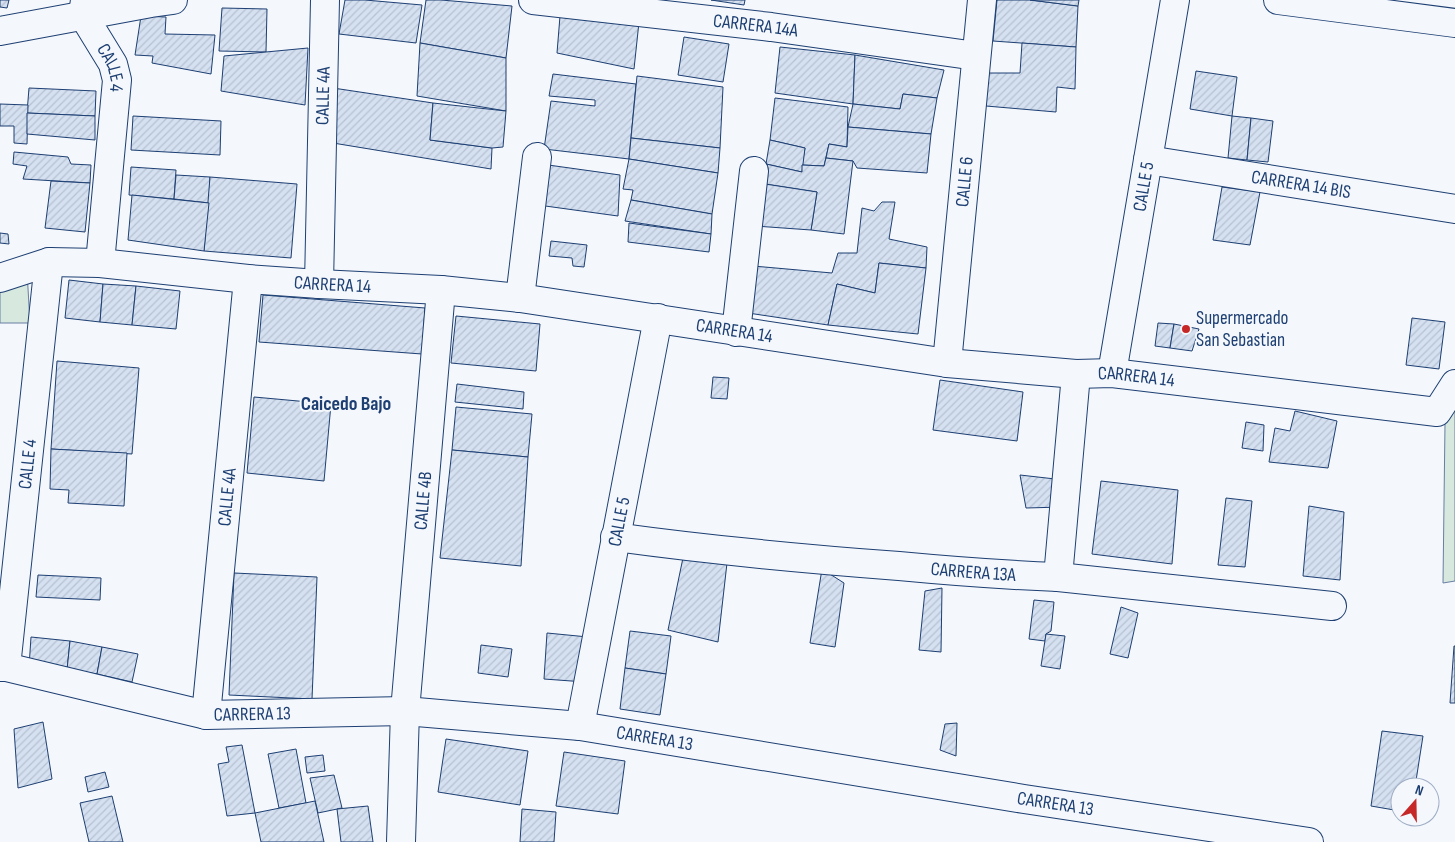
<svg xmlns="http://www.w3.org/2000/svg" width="1455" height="842" font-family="'Sofia Sans Condensed',sans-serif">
<defs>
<pattern id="building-hatch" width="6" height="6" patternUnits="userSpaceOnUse" patternTransform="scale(1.25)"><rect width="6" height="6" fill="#d5e0f0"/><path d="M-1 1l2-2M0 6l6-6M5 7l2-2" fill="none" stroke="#b6c1d1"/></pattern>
</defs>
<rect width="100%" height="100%" fill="#f4f7fb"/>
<g fill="#d7e8df" stroke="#687fa3">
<path d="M 27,271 L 30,323 L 0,323 L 0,280 Z"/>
<path d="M 1455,410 L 1455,581 L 1443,583 L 1445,424 Z"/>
</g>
<g fill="url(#building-hatch)" stroke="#1d3f73">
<path d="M 0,0 L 9,0 L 7,8 L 0,7 Z"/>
<path d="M 345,0 L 365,0 L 422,5 L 416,43 L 339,34 Z"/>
<path d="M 426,0 L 441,0 L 512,6 L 506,58 L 420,43 Z"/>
<path d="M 711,0 L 745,0 L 744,5 Z"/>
<path d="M 997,0 L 1030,0 L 1078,6 L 1076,47 L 993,41 Z"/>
<path d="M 1030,0 L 1079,0 L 1078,6 Z"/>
<path d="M 222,8 L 267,9 L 266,52 L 219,51 Z"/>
<path d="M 141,16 L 166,17 L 165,34 L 215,35 L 211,74 L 152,63 L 153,56 L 135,55 Z"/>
<path d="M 560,16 L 639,22 L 634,69 L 557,53 Z"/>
<path d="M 684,37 L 729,44 L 723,82 L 678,75 Z"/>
<path d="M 420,43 L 506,58 L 506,111 L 417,96 Z"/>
<path d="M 1022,43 L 1076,47 L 1075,89 L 1057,87 L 1056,112 L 986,106 L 987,73 L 1020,73 Z"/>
<path d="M 780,47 L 855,55 L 853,104 L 775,93 Z"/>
<path d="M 308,48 L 305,105 L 221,91 L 224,56 Z"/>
<path d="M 855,55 L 944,70 L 937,98 L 903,94 L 900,109 L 853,104 Z"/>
<path d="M 1196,71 L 1237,77 L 1232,116 L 1190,109 Z"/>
<path d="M 553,74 L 636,84 L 629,159 L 544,149 L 551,101 L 595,106 L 595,100 L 549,96 Z"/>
<path d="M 637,76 L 723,87 L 720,148 L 631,138 Z"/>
<path d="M 29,88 L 96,91 L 95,116 L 27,113 Z"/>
<path d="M 333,88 L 433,103 L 430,140 L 492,148 L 491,169 L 333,143 Z"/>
<path d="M 903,94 L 937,98 L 931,134 L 848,127 L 853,104 L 900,109 Z"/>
<path d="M 775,98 L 848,107 L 847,147 L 829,144 L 824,166 L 802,165 L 805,148 L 770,140 Z"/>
<path d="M 433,103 L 506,111 L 503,147 L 492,148 L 430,140 Z"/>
<path d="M 0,104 L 28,105 L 27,144 L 14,143 L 14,126 L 0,126 Z"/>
<path d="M 27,113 L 95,116 L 95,140 L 27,134 Z"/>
<path d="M 133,116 L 221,121 L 220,155 L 131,150 Z"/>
<path d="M 1232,116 L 1251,118 L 1247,160 L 1228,158 Z"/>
<path d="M 1251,118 L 1273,121 L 1268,162 L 1247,160 Z"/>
<path d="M 848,127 L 931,134 L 927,173 L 857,168 L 853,161 L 826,158 L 829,144 L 847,147 Z"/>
<path d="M 631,138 L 720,148 L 718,173 L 629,159 Z"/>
<path d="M 770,140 L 805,148 L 802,172 L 766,164 Z"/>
<path d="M 14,152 L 68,157 L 71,164 L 91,165 L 90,183 L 23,179 L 27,166 L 13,164 Z"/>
<path d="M 826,158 L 853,161 L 844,234 L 811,230 L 817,192 L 765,184 L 766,164 L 802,172 L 802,165 L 824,166 Z"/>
<path d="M 629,159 L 718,173 L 712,214 L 631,200 L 633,190 L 623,189 Z"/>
<path d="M 541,164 L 620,175 L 618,216 L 538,205 Z"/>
<path d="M 131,167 L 176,170 L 174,199 L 129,195 Z"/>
<path d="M 176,175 L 210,177 L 209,203 L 174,199 Z"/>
<path d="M 210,177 L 297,184 L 291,258 L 204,251 Z"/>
<path d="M 51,181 L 90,183 L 85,232 L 45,228 Z"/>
<path d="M 765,184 L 817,192 L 811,230 L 755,226 Z"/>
<path d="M 1222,187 L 1260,192 L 1250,245 L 1213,240 Z"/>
<path d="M 132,195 L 209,203 L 204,251 L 128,240 Z"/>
<path d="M 631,200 L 712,214 L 711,234 L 625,221 Z"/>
<path d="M 882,202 L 895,202 L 889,239 L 927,247 L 926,268 L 879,263 L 875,293 L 837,284 L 828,325 L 748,313 L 753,266 L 832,273 L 838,253 L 857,253 L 862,208 L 874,211 Z"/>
<path d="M 629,223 L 711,234 L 709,252 L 628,242 Z"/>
<path d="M 0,233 L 8,234 L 9,244 L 0,243 Z"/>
<path d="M 551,241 L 587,245 L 584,267 L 573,266 L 572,258 L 549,256 Z"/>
<path d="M 879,263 L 926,268 L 918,334 L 828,325 L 837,284 L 875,293 Z"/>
<path d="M 69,280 L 103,284 L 100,322 L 65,318 Z"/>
<path d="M 103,284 L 136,286 L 132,325 L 100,322 Z"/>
<path d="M 136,286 L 180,291 L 176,329 L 132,325 Z"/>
<path d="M 263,295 L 425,308 L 422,354 L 259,342 Z"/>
<path d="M 456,316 L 540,324 L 536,371 L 451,363 Z"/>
<path d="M 1412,318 L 1445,322 L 1439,369 L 1406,365 Z"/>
<path d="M 1158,323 L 1174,324 L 1170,348 L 1155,346 Z"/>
<path d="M 1174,324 L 1199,329 L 1192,351 L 1170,348 Z"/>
<path d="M 57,361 L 139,368 L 132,454 L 51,449 Z"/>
<path d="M 713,377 L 729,378 L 727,399 L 711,398 Z"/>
<path d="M 940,380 L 1023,392 L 1017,441 L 933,430 Z"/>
<path d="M 457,384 L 524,392 L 523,409 L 455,402 Z"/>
<path d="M 254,397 L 331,404 L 324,481 L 247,473 Z"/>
<path d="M 456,407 L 532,414 L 528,457 L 452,450 Z"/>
<path d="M 1295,411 L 1337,421 L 1328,468 L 1269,462 L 1275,428 L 1290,431 Z"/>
<path d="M 1246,422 L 1264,425 L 1263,451 L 1242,448 Z"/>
<path d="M 51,449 L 127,453 L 124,506 L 68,503 L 69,490 L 50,489 Z"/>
<path d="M 452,450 L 528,457 L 521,566 L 440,558 Z"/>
<path d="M 1020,475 L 1064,480 L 1062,507 L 1026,508 Z"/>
<path d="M 1101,481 L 1178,490 L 1172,564 L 1092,554 Z"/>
<path d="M 1226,498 L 1252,501 L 1245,567 L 1218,565 Z"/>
<path d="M 1309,506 L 1344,512 L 1340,580 L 1303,576 Z"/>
<path d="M 684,553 L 727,563 L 718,642 L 668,630 Z"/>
<path d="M 822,569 L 844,583 L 835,647 L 810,643 Z"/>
<path d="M 234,573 L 317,577 L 312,699 L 229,695 Z"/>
<path d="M 38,575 L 101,578 L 100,600 L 36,597 Z"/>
<path d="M 942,588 L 941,652 L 919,650 L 925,591 Z"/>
<path d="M 1034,600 L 1054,602 L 1051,631 L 1046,634 L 1045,641 L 1029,639 Z"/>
<path d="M 1121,607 L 1138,613 L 1128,658 L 1110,654 Z"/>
<path d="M 630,631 L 671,636 L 666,674 L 625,668 Z"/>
<path d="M 547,633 L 588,637 L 585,682 L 544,679 Z"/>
<path d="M 1046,634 L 1065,636 L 1060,669 L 1041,666 Z"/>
<path d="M 31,637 L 70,641 L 67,670 L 29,667 Z"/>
<path d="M 70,641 L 102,647 L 97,674 L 67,670 Z"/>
<path d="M 481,645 L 512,649 L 508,677 L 478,673 Z"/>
<path d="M 1454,646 L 1455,646 L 1455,703 L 1450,703 Z"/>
<path d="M 102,647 L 138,654 L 132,682 L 97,674 Z"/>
<path d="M 625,668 L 666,674 L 660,715 L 620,709 Z"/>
<path d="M 43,722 L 52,779 L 18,788 L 14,729 Z"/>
<path d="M 957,723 L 956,756 L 940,750 L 945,724 Z"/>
<path d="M 1382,731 L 1423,736 L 1415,787 L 1400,787 L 1400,811 L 1371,806 Z"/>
<path d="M 446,739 L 528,751 L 520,805 L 438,792 Z"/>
<path d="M 242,745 L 255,813 L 227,816 L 218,764 L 229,762 L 226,747 Z"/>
<path d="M 296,749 L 306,803 L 279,808 L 268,754 Z"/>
<path d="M 564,752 L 625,761 L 618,814 L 556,806 Z"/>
<path d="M 323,755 L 325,771 L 307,773 L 305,757 Z"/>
<path d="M 105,772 L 109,787 L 88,792 L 85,777 Z"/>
<path d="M 334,775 L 342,808 L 318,813 L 310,778 Z"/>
<path d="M 112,796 L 123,842 L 89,842 L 80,803 Z"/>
<path d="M 315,801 L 324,842 L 261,842 L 255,813 Z"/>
<path d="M 368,806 L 373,842 L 341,842 L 337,809 Z"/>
<path d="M 522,809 L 556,812 L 554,842 L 520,842 Z"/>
</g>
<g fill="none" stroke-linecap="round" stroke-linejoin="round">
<defs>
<g id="minor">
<path id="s1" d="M 85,0 L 83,15 L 113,64 L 117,80 L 100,263"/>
<path id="s2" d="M 533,0 L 771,27 L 976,56"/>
<path d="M 1278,0 L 1455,23"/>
<path d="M 0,31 L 151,3 L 173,0"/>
<path id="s3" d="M 1148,160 L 1455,209"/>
<path id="s4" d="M 0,278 L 49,262 L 100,263 L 248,279 L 319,284 L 441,290 L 520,298 L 947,363 L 1076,374 L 1112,373 L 1437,412 L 1455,384"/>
<path id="s5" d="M 319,284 L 325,0"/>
<path d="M 520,298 L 537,157"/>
<path d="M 736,332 L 754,171"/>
<path id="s6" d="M 947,363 L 982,0"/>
<path id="s7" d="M 1112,373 L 1175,0"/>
<path id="s8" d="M 615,537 C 710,550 804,559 899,566 C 952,571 1005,575 1058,577 L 1332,606"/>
<path d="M 1058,577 L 1076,374"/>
<path id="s9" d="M 0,667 L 6,667 L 206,715 L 405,711 L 580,726 L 1024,799 L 1309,842"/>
<path id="s10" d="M 6,667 L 49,262"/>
<path id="s11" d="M 206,715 L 248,279"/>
<path id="s12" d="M 580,726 L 658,318"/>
<path id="s13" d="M 401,842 L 405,711 L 441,290"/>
</g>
</defs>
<use href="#minor" stroke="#1d3f73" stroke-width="30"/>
<use href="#minor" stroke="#f4f7fb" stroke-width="28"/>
</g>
<circle fill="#c62828" stroke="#f4f7fb" stroke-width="2" cx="1186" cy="329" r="5"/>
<g text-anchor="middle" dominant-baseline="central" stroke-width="4" stroke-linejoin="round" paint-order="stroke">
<g font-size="19" fill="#1d3f73" stroke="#f4f7fb">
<text stroke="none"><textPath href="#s2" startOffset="224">CARRERA 14A</textPath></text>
<text stroke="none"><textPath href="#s1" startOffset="76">CALLE 4</textPath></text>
<text stroke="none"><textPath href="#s5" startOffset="188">CALLE 4A</textPath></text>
<text stroke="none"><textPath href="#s6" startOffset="182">CALLE 6</textPath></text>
<text stroke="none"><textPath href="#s3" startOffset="155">CARRERA 14 BIS</textPath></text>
<text stroke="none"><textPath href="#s7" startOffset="189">CALLE 5</textPath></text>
<text stroke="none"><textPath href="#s4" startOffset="336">CARRERA 14</textPath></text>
<text stroke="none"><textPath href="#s4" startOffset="741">CARRERA 14</textPath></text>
<text stroke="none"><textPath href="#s4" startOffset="1146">CARRERA 14</textPath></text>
<text stroke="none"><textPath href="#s10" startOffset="204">CALLE 4</textPath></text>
<text stroke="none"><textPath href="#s11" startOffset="219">CALLE 4A</textPath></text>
<text stroke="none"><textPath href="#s13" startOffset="342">CALLE 4B</textPath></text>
<text stroke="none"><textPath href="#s12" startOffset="208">CALLE 5</textPath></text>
<text stroke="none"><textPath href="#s8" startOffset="360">CARRERA 13A</textPath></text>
<text stroke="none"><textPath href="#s9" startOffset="258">CARRERA 13</textPath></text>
<text stroke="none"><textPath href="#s9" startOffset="662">CARRERA 13</textPath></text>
<text stroke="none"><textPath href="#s9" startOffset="1068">CARRERA 13</textPath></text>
</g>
<g font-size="19" fill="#1d3f73" stroke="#f4f7fb" text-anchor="start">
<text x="1196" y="318">Supermercado<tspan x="1196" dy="22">San Sebastian</tspan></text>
</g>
<g font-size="20" font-weight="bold" fill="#1d3f73" stroke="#f4f7fb">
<text x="346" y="404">Caicedo Bajo</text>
</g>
</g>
<g transform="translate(1415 802) rotate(20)"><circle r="24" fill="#f4f7fb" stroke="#9eadc5"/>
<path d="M0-4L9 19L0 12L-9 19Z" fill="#c62828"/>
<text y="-8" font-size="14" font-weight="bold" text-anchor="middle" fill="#1d3f73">N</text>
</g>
</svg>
